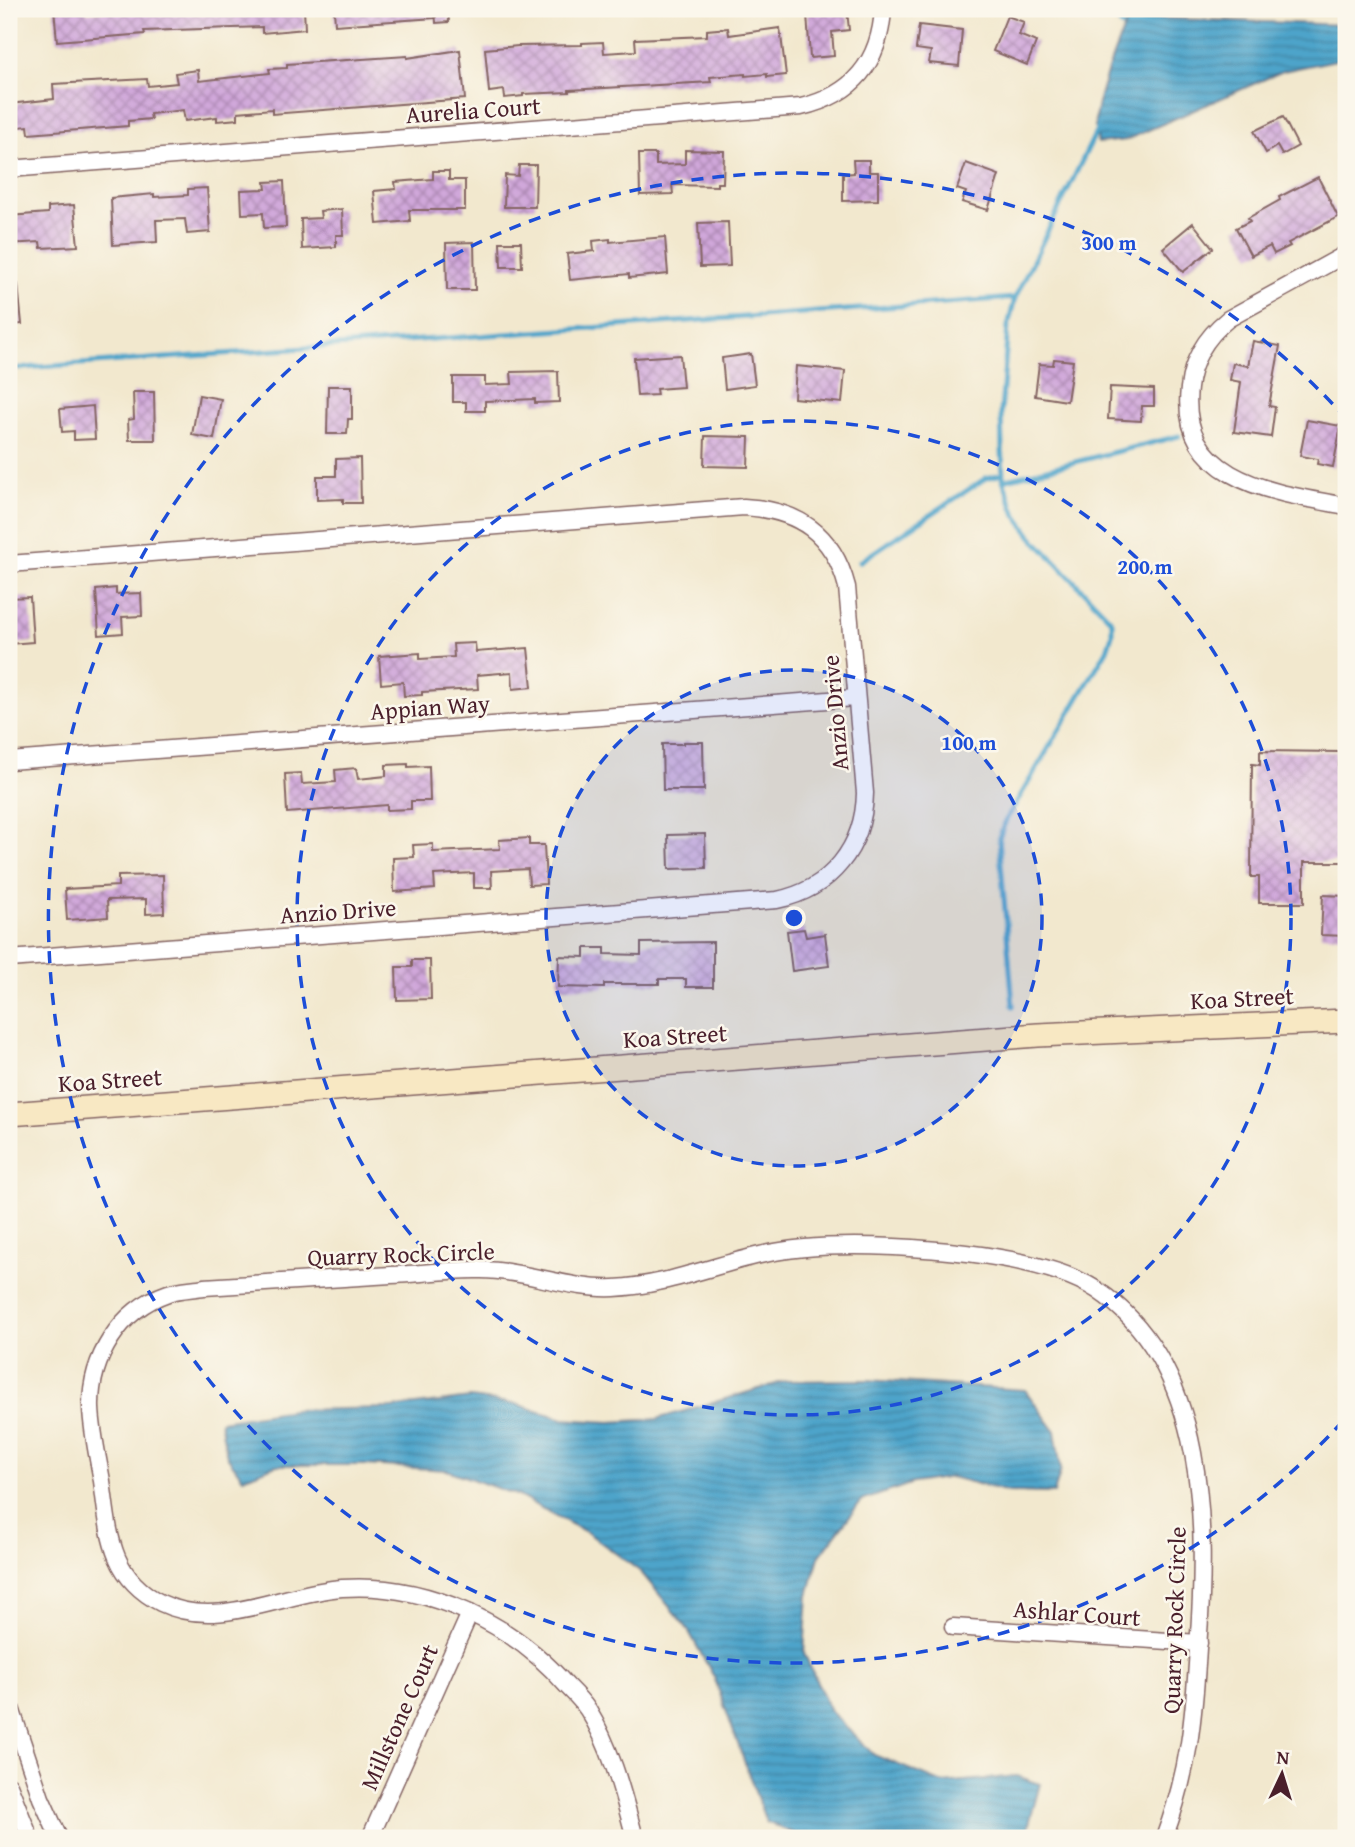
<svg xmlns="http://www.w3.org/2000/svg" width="1355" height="1847" font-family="'Gentium Book Plus',serif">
<defs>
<pattern id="water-rules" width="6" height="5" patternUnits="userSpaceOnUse" patternTransform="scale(1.75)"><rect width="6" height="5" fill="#4da4ca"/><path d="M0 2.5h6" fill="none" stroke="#4285a4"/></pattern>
<pattern id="building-cross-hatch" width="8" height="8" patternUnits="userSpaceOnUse" patternTransform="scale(1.75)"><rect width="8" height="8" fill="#d0a7da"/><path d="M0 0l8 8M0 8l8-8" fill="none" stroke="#ab87b1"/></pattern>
</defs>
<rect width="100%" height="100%" fill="#fbf7ec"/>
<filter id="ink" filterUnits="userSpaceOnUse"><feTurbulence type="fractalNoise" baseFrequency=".0143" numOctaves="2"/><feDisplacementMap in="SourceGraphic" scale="14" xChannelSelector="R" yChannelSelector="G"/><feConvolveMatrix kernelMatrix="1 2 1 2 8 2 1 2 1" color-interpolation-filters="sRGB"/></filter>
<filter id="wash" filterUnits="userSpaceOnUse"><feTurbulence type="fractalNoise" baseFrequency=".00686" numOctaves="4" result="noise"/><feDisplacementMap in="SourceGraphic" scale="28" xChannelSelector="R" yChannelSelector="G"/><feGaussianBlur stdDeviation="1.57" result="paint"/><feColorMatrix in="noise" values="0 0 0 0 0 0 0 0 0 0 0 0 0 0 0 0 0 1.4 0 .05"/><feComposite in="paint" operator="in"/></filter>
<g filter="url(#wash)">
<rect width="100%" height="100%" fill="#f2e8ce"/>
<g fill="url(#water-rules)" stroke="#4c627a" stroke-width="2">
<path d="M 1130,17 L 1346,25 L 1346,58 L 1283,71 L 1126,140 L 1098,143 C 1097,137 1096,132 1095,126 C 1094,104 1118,38 1130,17 Z"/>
<path d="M 866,1380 L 1025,1390 L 1055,1431 L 1061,1469 L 1054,1493 L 1009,1492 L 951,1477 L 913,1483 L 861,1501 L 819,1557 L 808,1595 L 804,1653 L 830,1711 L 874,1755 L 943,1783 L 1017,1776 L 1040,1784 L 1025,1838 L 806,1838 L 766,1822 L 714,1677 L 687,1628 L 641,1572 L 588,1533 L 519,1496 L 447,1470 L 365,1465 L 276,1465 L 243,1478 L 227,1456 L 220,1421 L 292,1410 L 392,1408 L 470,1398 L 516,1404 L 563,1419 L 610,1422 L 657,1419 L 786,1381 Z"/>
</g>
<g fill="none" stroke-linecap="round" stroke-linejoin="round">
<g stroke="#4da4ca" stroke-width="5">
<path d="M 1109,9 L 1122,26"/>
<path d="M 9,369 L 1015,298"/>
<path d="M 1003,480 L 1179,436"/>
<path d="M 859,562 L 986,478 L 1002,474"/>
<path d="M 1013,1006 L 999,838 L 1006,820 L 1107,650 L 1112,635 L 1112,621 L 1032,537 L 1016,515 L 1003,480 L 1001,412 L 1008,326 L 1015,298 L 1098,128"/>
</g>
</g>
<g id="blocks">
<g fill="url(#building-cross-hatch)">
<path d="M 54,9 L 86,9 L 87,13 L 119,9 L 304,9 L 305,29 L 262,33 L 262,27 L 144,31 L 145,34 L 57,41 Z"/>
<path d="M 334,9 L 434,9 L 435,18 L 335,25 Z"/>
<path d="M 435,9 L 448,9 L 449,22 L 436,23 Z"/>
<path d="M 847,10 L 849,30 L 832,32 L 834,56 L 810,58 L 807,14 Z"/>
<path d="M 1007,16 L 1024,22 L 1019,35 L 1036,42 L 1027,65 L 993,51 Z"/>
<path d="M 919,25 L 962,30 L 959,66 L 929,63 L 931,51 L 916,49 Z"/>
<path d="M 728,28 L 729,35 L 780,28 L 786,75 L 767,77 L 767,74 L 745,76 L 745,74 L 710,77 L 711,82 L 569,90 L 569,92 L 523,94 L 523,96 L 505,98 L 504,90 L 489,92 L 485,49 L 518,46 L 582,45 L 582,43 L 603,42 L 604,53 L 636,51 L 635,39 L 707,36 L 707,30 Z"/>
<path d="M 460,50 L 465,99 L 272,114 L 272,109 L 238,112 L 238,119 L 217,121 L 217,117 L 185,121 L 183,110 L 150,114 L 151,119 L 128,121 L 128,126 L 29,134 L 28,126 L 9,128 L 9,104 L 54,99 L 53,84 L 147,79 L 148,86 L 177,83 L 175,73 L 198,70 L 199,81 L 270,73 L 269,69 L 287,68 L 287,64 L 407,56 L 407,58 Z"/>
<path d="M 1283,117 L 1298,146 L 1282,155 L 1277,146 L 1266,153 L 1254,131 Z"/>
<path d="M 685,150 L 724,151 L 723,183 L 717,183 L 717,186 L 672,185 L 673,194 L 640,195 L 639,154 L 656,154 L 656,165 L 685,164 Z"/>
<path d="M 853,160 L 869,160 L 869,172 L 878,172 L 878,200 L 843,201 L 843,174 L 854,173 Z"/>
<path d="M 966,163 L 999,175 L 988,210 L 962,202 L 966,192 L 957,189 Z"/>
<path d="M 519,165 L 536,165 L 535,207 L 504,207 L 505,175 L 518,176 Z"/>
<path d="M 433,171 L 449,171 L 449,180 L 465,180 L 465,210 L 409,210 L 410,221 L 377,224 L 374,191 L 396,189 L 395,182 L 433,179 Z"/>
<path d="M 1318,177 L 1338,217 L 1288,243 L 1290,246 L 1274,254 L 1270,246 L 1251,256 L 1236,228 L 1250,221 L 1248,218 L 1280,200 L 1279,197 Z"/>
<path d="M 284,181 L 286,227 L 264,228 L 263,213 L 242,214 L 241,190 L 266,189 L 265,182 Z"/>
<path d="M 207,188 L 210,232 L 187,234 L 185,219 L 156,220 L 157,242 L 113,245 L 111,198 L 154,194 L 154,197 L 188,195 L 188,189 Z"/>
<path d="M 74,205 L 78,246 L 41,248 L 40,242 L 9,244 L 9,216 L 48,213 L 48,207 Z"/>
<path d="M 342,209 L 343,235 L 336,235 L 336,247 L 302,249 L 301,219 L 321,218 L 320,211 Z"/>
<path d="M 728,222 L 730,266 L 700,267 L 698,223 Z"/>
<path d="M 1193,223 L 1213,248 L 1183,272 L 1163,248 Z"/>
<path d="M 665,237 L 668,274 L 629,278 L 629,274 L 570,280 L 567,254 L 594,251 L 593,241 L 610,239 L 610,242 Z"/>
<path d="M 474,242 L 475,290 L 447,290 L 446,243 Z"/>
<path d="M 500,242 L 521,242 L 522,267 L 501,267 Z"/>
<path d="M 9,284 L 18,284 L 22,324 L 9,325 Z"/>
<path d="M 1253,341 L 1280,346 L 1269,406 L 1275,407 L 1271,437 L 1234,432 L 1241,382 L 1230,380 L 1233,363 L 1248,366 Z"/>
<path d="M 751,354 L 755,385 L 725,389 L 722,358 Z"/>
<path d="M 680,355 L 683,387 L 656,389 L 657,395 L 637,396 L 634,358 Z"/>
<path d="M 1054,359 L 1073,361 L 1067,401 L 1035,396 L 1039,364 L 1053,365 Z"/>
<path d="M 796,366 L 845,371 L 842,403 L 794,398 Z"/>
<path d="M 558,371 L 559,402 L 535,403 L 535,399 L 485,401 L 485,411 L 466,411 L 466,402 L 453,402 L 453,377 L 485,377 L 485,385 L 512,384 L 511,372 Z"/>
<path d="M 328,386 L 352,386 L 352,419 L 348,419 L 347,434 L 327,434 Z"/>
<path d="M 1110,387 L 1154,389 L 1154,406 L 1142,406 L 1141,421 L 1108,419 Z"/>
<path d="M 133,392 L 154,392 L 155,440 L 129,440 L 128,420 L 134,419 Z"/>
<path d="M 199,395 L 221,399 L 214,439 L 192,435 Z"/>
<path d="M 93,406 L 95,439 L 74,440 L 74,431 L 62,432 L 60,409 Z"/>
<path d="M 1307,420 L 1341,426 L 1333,467 L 1317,464 L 1318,459 L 1300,456 Z"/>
<path d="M 705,436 L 749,437 L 748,467 L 704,466 Z"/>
<path d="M 360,458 L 361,503 L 343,503 L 343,499 L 317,500 L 317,476 L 336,476 L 336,459 Z"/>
<path d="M 116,588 L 116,594 L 141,593 L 142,616 L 122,617 L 123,633 L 99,635 L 96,590 Z"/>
<path d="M 30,597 L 33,642 L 9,644 L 9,598 Z"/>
<path d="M 475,643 L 476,652 L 528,648 L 532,687 L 513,689 L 512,672 L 477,675 L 478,689 L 422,692 L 422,695 L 404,696 L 403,682 L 381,684 L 379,656 L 420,653 L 420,659 L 454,657 L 453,644 Z"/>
<path d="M 683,742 L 703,742 L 704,790 L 663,790 L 662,744 L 683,744 Z"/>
<path d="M 1260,751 L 1340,752 L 1339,767 L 1346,767 L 1346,862 L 1304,862 L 1304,903 L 1259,903 L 1259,877 L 1251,877 L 1252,764 L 1260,765 Z"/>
<path d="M 408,764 L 408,767 L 429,766 L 430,801 L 411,801 L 411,809 L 387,810 L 387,805 L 287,813 L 285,774 L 301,773 L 302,784 L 336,782 L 335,770 L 356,768 L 358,779 L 386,776 L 386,765 Z"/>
<path d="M 705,834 L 706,868 L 669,869 L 668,835 Z"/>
<path d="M 529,838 L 529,845 L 544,845 L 546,884 L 529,885 L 528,869 L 491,871 L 492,888 L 474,888 L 474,873 L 434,875 L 435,889 L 394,892 L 393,858 L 414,857 L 413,845 L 433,844 L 433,852 L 500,849 L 499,840 Z"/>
<path d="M 163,875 L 164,913 L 146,914 L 146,899 L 107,900 L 108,917 L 67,920 L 65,889 L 118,886 L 118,876 Z"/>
<path d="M 1323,895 L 1346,896 L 1346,936 L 1321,935 Z"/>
<path d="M 804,929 L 806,937 L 825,934 L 829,966 L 792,971 L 787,931 Z"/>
<path d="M 713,942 L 713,987 L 686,987 L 686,979 L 659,979 L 659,984 L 604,984 L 604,988 L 558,987 L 559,956 L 585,957 L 585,948 L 605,948 L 605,954 L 641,955 L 641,943 Z"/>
<path d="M 412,960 L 430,960 L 431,999 L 397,1000 L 396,967 L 412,967 Z"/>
</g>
</g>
</g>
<g filter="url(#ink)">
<use href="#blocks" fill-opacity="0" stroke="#856564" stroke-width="2"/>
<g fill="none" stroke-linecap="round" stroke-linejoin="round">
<defs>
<g id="street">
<path d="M 9,169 L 801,107 C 853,95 880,62 883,9"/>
<path d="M 1346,254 L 1228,319 C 1206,337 1192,359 1189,388 C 1178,483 1279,493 1346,506"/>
<path d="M 9,564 L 744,507 C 798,510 833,533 847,587 L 865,793 C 864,847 831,889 777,900 L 9,959"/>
<path d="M 9,761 L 855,698"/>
<path d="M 953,1627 L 1199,1643"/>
<path d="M 9,1702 L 41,1798 L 59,1838"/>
<path d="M 9,1785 L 30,1838"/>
<path d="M 370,1838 L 470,1613"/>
<path d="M 635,1838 C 623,1794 612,1749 588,1710 C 582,1701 574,1693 567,1686 C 513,1623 426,1582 342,1588 C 283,1592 219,1631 161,1603 C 109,1577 109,1531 102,1481 C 98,1458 92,1432 91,1408 C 90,1359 119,1310 168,1293 C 179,1289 193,1289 204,1287 C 267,1283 329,1279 391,1275 C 421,1274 451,1269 481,1270 C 525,1270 570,1290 614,1288 C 664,1286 711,1266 760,1255 C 802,1245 851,1245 894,1247 C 953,1250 1048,1258 1097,1290 C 1209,1365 1207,1529 1198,1648 C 1194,1717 1189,1772 1164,1838"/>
</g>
<path id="secondary" d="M 9,1114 L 1038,1035 L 1346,1021"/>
</defs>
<use href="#street" stroke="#856564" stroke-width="19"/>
<use href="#secondary" stroke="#856564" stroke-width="26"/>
<use href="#street" stroke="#fff" stroke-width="16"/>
<use href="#secondary" stroke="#f8e8c3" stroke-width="23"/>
</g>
</g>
<circle cx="794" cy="918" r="248" fill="#1d4ed8" fill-opacity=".12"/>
<g fill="none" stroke="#1d4ed8" stroke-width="3.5" stroke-dasharray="12 9">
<circle cx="794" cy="918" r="248"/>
<circle cx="794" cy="918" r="497"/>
<path d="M1343 1421A745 745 0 1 1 1343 415"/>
</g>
<g text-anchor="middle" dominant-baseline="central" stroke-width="5" stroke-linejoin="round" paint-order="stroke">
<g font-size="24" fill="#4a1f2b" stroke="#fbf7ec">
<text transform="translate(473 110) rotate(-4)">Aurelia Court</text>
<text transform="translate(430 707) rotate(-4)">Appian Way</text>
<text transform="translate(835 713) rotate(-95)">Anzio Drive</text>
<text transform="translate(338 911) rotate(-4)">Anzio Drive</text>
<text transform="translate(1242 998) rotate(-3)">Koa Street</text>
<text transform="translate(675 1036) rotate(-4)">Koa Street</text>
<text transform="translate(110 1080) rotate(-4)">Koa Street</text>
<text transform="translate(401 1254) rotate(-2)">Quarry Rock Circle</text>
<text transform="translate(1077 1613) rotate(4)">Ashlar Court</text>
<text transform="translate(1174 1620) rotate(-88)">Quarry Rock Circle</text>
<text transform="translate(399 1717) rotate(-66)">Millstone Court</text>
</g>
</g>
<circle cx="794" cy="918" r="10" fill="#1d4ed8" stroke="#fbf7ec" stroke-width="3.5"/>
<g font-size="21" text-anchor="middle" font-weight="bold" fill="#1d4ed8" stroke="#fbf7ec" stroke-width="5" stroke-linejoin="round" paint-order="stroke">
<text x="1109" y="250">300 m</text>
<text x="1145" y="574">200 m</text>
<text x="969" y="750">100 m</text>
</g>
<rect width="1355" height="1847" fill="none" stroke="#fbf7ec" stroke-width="35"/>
<g transform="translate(1282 1774) rotate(4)" stroke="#fbf7ec" stroke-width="5" paint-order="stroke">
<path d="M0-5L12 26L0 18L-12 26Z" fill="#4a1f2b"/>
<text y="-10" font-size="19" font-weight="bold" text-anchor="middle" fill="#4a1f2b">N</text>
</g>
</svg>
